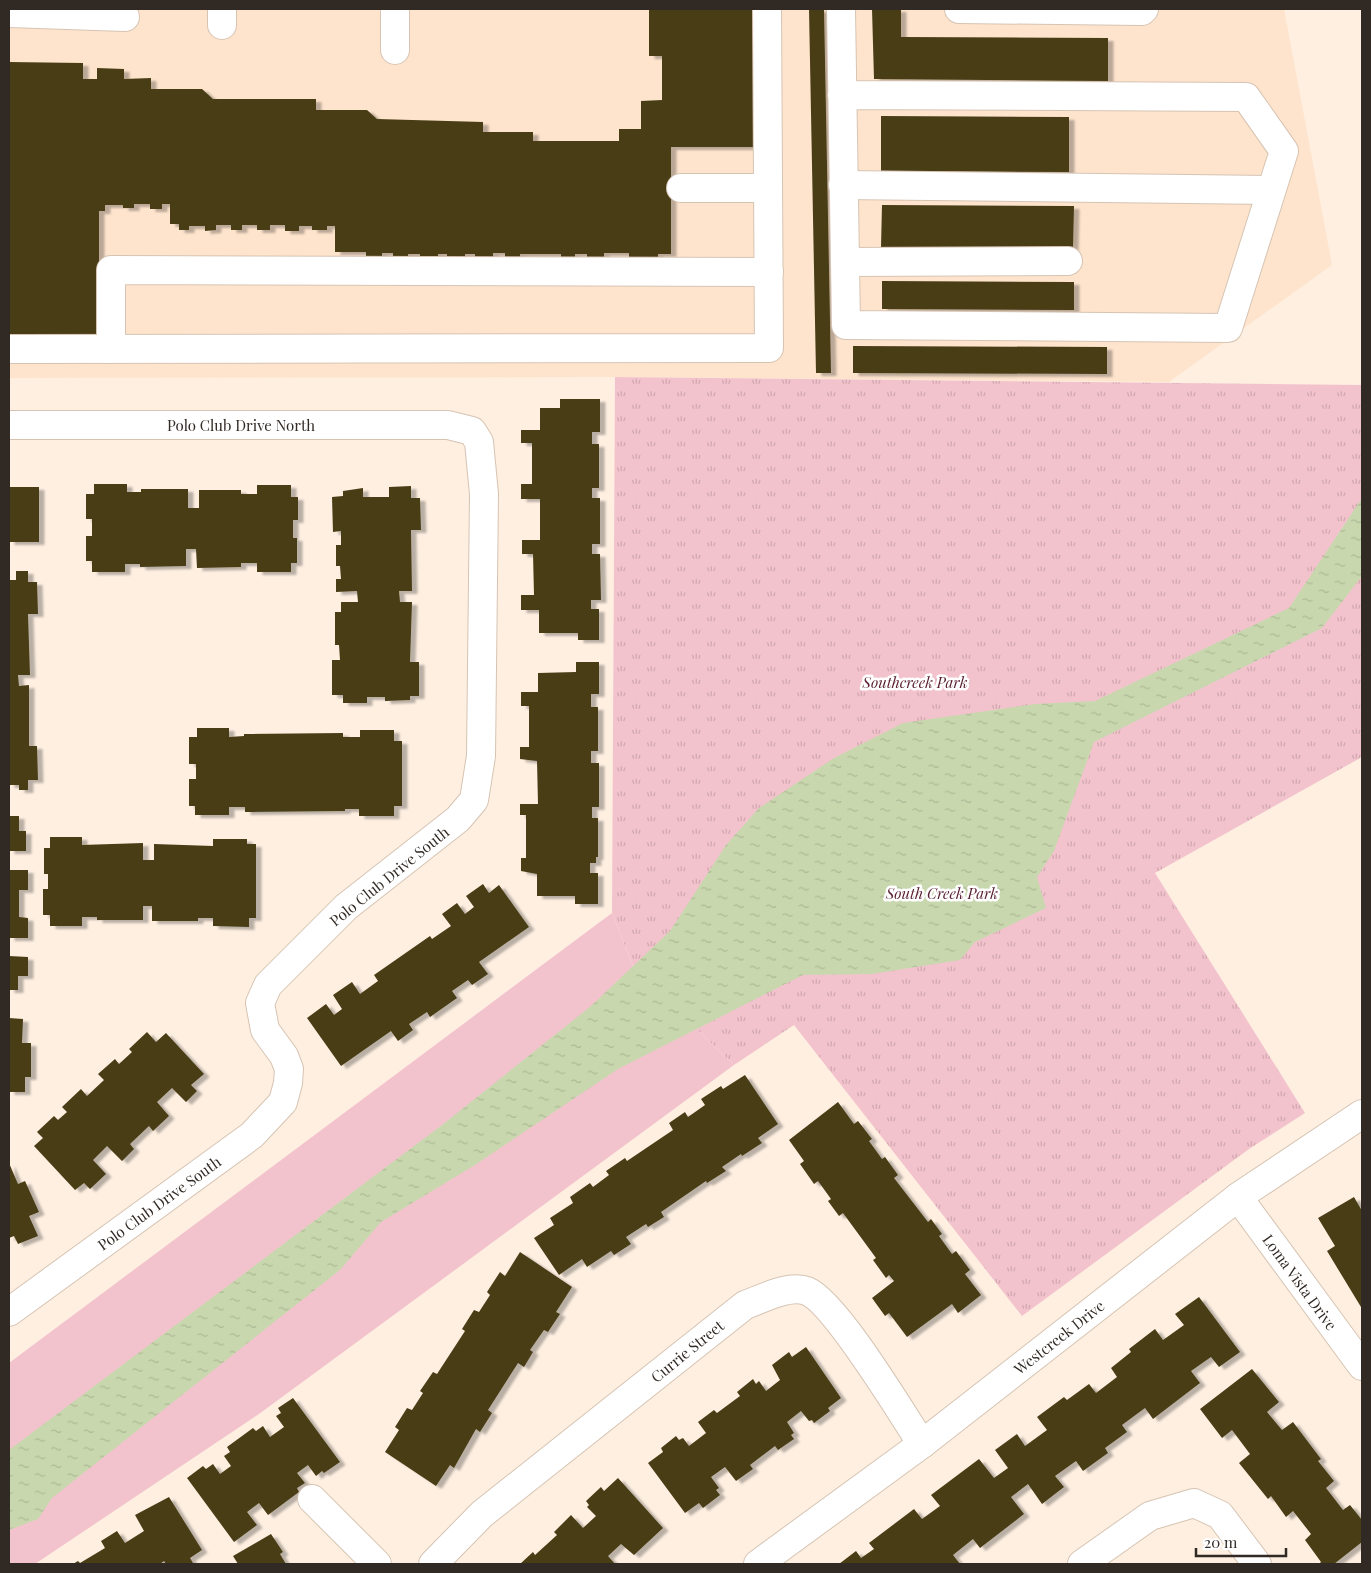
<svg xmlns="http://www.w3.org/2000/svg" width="1371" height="1573" font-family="'Playfair Display',serif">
<defs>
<pattern id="park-tufts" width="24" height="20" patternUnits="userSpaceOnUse" patternTransform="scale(1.25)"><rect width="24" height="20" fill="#f3c3cd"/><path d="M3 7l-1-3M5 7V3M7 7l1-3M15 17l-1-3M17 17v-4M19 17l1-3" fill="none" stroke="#d1a8b0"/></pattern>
<pattern id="water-ripples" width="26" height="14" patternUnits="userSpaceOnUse" patternTransform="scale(1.25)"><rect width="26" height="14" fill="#c9d7ae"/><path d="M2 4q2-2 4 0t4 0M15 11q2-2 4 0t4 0" fill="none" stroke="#adb995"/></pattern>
<filter id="shadow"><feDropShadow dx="5.5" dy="3" stdDeviation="1" flood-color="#0004"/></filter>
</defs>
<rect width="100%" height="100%" fill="#feefe1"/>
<path fill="#fee4cd" d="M 9,9 L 1284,9 L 1332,265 L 1169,382 L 615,377 L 9,378 Z"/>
<path fill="#f3c3cd" d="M 612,913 L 634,969 L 734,1065 L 259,1414 L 35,1564 L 9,1564 L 9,1363 Z"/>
<path fill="url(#park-tufts)" d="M 615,377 L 1362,385 L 1362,757 L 1155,873 L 1305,1113 L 1249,1149 L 1022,1316 L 794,1025 L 734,1065 L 634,969 L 612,913 Z"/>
<path fill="url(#water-ripples)" d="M 1362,498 L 1362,576 L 1322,628 L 1094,742 L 1054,851 L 1037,877 L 1046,908 L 975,942 L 960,960 L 872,974 L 803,975 L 618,1069 L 475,1165 L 381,1222 L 340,1270 L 52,1498 L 38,1519 L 9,1530 L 9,1450 L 442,1125 L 591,1006 L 670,931 L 726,845 L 759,808 L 834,758 L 903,723 L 1035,704 L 1095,701 L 1289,608 Z"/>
<g fill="#483d17" filter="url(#shadow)">
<path d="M 649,9 L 761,9 L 761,147 L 671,147 L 671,254 L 658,254 L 658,259 L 629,259 L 629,253 L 604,253 L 604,258 L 587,258 L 587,254 L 575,254 L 575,258 L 561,258 L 561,254 L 520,254 L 520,258 L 505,258 L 505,253 L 493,253 L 493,259 L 475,259 L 475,254 L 465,254 L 465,258 L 447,258 L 447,254 L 438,254 L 438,258 L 420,258 L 420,254 L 408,254 L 408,258 L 393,259 L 393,253 L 382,253 L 382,258 L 366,258 L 366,252 L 335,252 L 335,226 L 327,226 L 327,230 L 312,230 L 312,226 L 299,226 L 299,231 L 285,231 L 285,225 L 270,225 L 270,230 L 257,230 L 257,225 L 242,225 L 242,230 L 231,230 L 231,225 L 216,225 L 216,230 L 205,231 L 205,226 L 189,226 L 189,230 L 179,230 L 179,224 L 170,224 L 170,204 L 162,204 L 162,209 L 150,209 L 150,204 L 134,204 L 134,208 L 123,208 L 123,205 L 105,205 L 105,211 L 99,211 L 99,343 L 9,343 L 9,62 L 83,63 L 83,79 L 97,79 L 97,68 L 124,69 L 124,79 L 151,78 L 151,89 L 202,89 L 213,99 L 316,99 L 316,110 L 367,110 L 377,119 L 483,122 L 483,132 L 533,132 L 533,141 L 619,141 L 619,129 L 641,129 L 641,101 L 662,100 L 662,56 L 649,56 Z"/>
<path d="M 809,9 L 824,9 L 831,373 L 816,373 Z"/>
<path d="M 872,9 L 901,9 L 901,37 L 1108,38 L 1108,81 L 874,79 Z"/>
<path d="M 881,116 L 1069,117 L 1069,172 L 881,171 Z"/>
<path d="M 882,205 L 1074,206 L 1073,249 L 881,247 Z"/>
<path d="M 882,281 L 1074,282 L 1074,310 L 882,309 Z"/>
<path d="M 853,346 L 1107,347 L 1107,374 L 853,373 Z"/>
<path d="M 560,399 L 600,399 L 600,432 L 592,432 L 592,444 L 599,444 L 599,488 L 592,488 L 592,498 L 600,498 L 600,544 L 592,544 L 592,554 L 600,554 L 601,600 L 591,600 L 591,609 L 599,609 L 599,640 L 578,640 L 578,633 L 539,633 L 539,610 L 521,610 L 521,595 L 534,595 L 533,554 L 522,554 L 522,540 L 540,540 L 540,499 L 521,499 L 521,484 L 532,484 L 532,443 L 521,443 L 521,430 L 540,430 L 540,408 L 560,408 Z"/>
<path d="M 94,484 L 127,484 L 127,492 L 141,492 L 141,489 L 188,489 L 188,508 L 199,508 L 199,490 L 241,490 L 241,494 L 257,494 L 257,485 L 291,485 L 291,497 L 298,497 L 298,520 L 293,520 L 293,538 L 297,538 L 297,563 L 291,563 L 291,572 L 257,572 L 257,563 L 241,563 L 241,567 L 197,568 L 196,549 L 186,549 L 186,566 L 140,567 L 140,564 L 125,564 L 125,572 L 92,572 L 92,561 L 86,561 L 86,536 L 92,536 L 92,519 L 86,519 L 86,494 L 94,494 Z"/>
<path d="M 411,486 L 411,498 L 420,498 L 421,530 L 411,530 L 412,591 L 399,591 L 400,602 L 412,602 L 410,662 L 419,662 L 419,696 L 410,696 L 410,700 L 385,701 L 385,697 L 367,697 L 367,703 L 343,703 L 343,695 L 332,695 L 332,660 L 340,660 L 339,645 L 335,645 L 335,612 L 341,612 L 341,602 L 358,602 L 357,591 L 336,592 L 336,579 L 341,579 L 340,566 L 336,566 L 336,545 L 341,545 L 341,531 L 333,532 L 332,497 L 343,496 L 343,491 L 363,488 L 363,497 L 389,497 L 389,487 Z"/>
<rect x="9" y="487" width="30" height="55"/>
<path d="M 16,571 L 28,571 L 28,582 L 37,582 L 38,614 L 28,614 L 30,675 L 18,675 L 19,686 L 29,685 L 29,746 L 37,746 L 38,780 L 28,780 L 28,790 L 19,790 L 19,785 L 9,785 L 9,580 L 16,580 Z"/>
<path d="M 576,662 L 599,662 L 599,694 L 591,694 L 591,707 L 598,707 L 598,751 L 591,751 L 591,763 L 599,763 L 599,807 L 592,807 L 592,818 L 598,818 L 598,857 L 596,857 L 596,863 L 590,863 L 590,873 L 598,873 L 598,904 L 575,904 L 575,896 L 537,896 L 537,874 L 521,871 L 521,858 L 526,858 L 526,815 L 520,815 L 520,804 L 538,804 L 537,761 L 520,759 L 520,747 L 529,747 L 529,706 L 521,706 L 521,692 L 538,692 L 538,673 L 576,672 Z"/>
<path d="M 197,728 L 229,728 L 229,737 L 244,736 L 244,734 L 343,733 L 343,737 L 360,737 L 360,730 L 394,730 L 394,741 L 402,741 L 402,806 L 394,806 L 394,816 L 359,816 L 359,809 L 345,809 L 345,811 L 245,812 L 245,807 L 229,807 L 229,815 L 195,815 L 195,806 L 189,806 L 189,779 L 196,779 L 196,764 L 189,764 L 189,737 L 197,737 Z"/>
<path d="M 9,816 L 19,816 L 19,831 L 26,831 L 26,851 L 9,851 Z"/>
<path d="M 50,837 L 82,837 L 82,845 L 143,843 L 143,860 L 154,860 L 154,844 L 213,846 L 213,839 L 247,839 L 247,844 L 256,844 L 256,918 L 249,918 L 249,927 L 213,926 L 213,918 L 198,918 L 198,921 L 152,921 L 152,906 L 143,906 L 143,920 L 97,920 L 97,917 L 82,917 L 82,926 L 50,926 L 50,915 L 43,915 L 43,889 L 48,889 L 48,874 L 44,874 L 44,848 L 50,848 Z"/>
<path d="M 9,870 L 28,870 L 28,890 L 19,890 L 19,917 L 28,918 L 28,938 L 9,938 Z"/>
<path d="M 483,884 L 489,893 L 499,885 L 529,927 L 479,962 L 488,974 L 472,985 L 468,980 L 452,991 L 457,998 L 430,1017 L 427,1012 L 409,1024 L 413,1030 L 398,1041 L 391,1031 L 341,1066 L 307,1018 L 326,1004 L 334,1015 L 342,1009 L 333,995 L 352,982 L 360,994 L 378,981 L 374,975 L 430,936 L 432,939 L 451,926 L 442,914 L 457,903 L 465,914 L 474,907 L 466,896 Z"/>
<path d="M 9,956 L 28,957 L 28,976 L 18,976 L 18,990 L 9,990 Z"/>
<path d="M 9,1018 L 23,1019 L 22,1043 L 31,1043 L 31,1077 L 25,1077 L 25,1092 L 9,1092 Z"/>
<path d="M 147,1032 L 156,1042 L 166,1033 L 204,1074 L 191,1085 L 197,1091 L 186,1102 L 172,1088 L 157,1102 L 169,1116 L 153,1131 L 149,1126 L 130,1144 L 134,1149 L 122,1161 L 107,1146 L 93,1160 L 106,1174 L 90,1189 L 84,1183 L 75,1190 L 34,1146 L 43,1138 L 37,1132 L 54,1116 L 58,1120 L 67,1112 L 62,1107 L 81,1089 L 87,1096 L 104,1080 L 98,1074 L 115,1059 L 119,1064 L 132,1052 L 129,1049 Z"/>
<path d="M 745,1075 L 778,1124 L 758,1138 L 762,1143 L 742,1156 L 741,1154 L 722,1167 L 726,1171 L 707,1183 L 706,1181 L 661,1212 L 664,1217 L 648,1227 L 646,1224 L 626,1237 L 631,1244 L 614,1255 L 611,1251 L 587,1267 L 582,1259 L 559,1275 L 534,1238 L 554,1225 L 550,1218 L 573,1203 L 570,1197 L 590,1183 L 593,1187 L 609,1175 L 606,1171 L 625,1158 L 627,1161 L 673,1130 L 669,1123 L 685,1112 L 688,1117 L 705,1105 L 701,1099 L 721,1086 L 723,1089 Z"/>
<path d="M 838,1102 L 854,1124 L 858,1121 L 872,1139 L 869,1141 L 882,1159 L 885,1157 L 898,1175 L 894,1178 L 928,1222 L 931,1219 L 942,1234 L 939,1236 L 952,1254 L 956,1251 L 970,1270 L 965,1274 L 981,1295 L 958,1313 L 952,1304 L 907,1337 L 889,1313 L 885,1316 L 872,1298 L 894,1281 L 889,1275 L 886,1278 L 873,1260 L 876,1258 L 843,1213 L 839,1216 L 828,1201 L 831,1199 L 818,1181 L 814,1184 L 800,1164 L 804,1161 L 789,1140 Z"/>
<path d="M 9,1163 L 18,1184 L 25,1181 L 39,1212 L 29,1216 L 38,1236 L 18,1244 L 14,1236 L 9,1238 Z"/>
<path d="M 1354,1197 L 1362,1211 L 1361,1307 L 1327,1251 L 1335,1246 L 1318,1218 Z"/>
<path d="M 520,1252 L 572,1287 L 556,1312 L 560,1314 L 548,1332 L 544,1330 L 530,1350 L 533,1352 L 524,1367 L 518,1363 L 488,1410 L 492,1413 L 480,1432 L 476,1429 L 454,1468 L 450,1465 L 436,1486 L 385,1452 L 399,1430 L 395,1427 L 407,1408 L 412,1410 L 423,1393 L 420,1391 L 433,1372 L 437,1374 L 465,1331 L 462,1329 L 474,1310 L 479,1312 L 490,1295 L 487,1292 L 500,1272 L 505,1276 Z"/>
<path d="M 1199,1297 L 1240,1352 L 1219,1367 L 1211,1357 L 1191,1371 L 1200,1383 L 1153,1419 L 1145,1408 L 1122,1425 L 1127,1432 L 1105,1448 L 1108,1453 L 1083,1471 L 1076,1461 L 1055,1476 L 1064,1487 L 1042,1504 L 1028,1484 L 1011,1497 L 1024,1514 L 980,1548 L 973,1539 L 953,1555 L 960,1564 L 839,1564 L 856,1551 L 861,1558 L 874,1549 L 869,1543 L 914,1509 L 922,1519 L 940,1506 L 931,1495 L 979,1459 L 994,1478 L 1008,1468 L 995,1450 L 1017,1434 L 1025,1446 L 1047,1430 L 1037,1417 L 1064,1397 L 1067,1400 L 1089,1384 L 1096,1393 L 1117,1377 L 1111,1368 L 1131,1352 L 1129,1349 L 1155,1329 L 1163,1340 L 1184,1325 L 1175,1314 Z"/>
<path d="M 806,1347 L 841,1398 L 828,1408 L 830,1411 L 814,1423 L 812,1420 L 809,1421 L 801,1411 L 787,1422 L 794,1433 L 791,1435 L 794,1439 L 778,1450 L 775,1446 L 750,1465 L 753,1469 L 736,1481 L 725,1467 L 711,1477 L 719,1488 L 716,1490 L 720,1495 L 703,1508 L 699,1503 L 685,1513 L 648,1463 L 663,1452 L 661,1448 L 676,1436 L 679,1440 L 683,1438 L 689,1446 L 706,1433 L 698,1422 L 714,1410 L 717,1413 L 740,1396 L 737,1392 L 753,1379 L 756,1384 L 759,1381 L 766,1391 L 780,1380 L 772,1365 L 789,1352 L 792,1357 Z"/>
<path d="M 1252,1369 L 1279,1402 L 1267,1412 L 1282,1430 L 1293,1422 L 1321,1459 L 1318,1461 L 1334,1481 L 1326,1488 L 1343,1510 L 1350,1505 L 1362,1520 L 1362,1542 L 1334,1564 L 1319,1564 L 1321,1562 L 1305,1540 L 1311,1534 L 1293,1511 L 1286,1517 L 1271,1496 L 1268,1499 L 1239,1463 L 1250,1454 L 1232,1430 L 1222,1438 L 1200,1409 Z"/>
<path d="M 293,1398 L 340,1462 L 324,1473 L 322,1471 L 316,1476 L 308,1465 L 297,1473 L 305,1483 L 297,1488 L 299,1492 L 268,1515 L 259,1503 L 247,1512 L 257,1525 L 234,1542 L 187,1478 L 203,1466 L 206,1469 L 213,1464 L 220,1474 L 231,1466 L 224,1456 L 230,1452 L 227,1447 L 253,1428 L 256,1431 L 263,1426 L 270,1437 L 284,1427 L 276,1416 L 281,1413 L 278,1408 Z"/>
<path d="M 618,1478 L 663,1528 L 634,1555 L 621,1544 L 608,1556 L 615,1564 L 520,1564 L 533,1552 L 535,1555 L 557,1535 L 554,1532 L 571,1515 L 583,1528 L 596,1516 L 587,1507 L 589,1505 L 586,1501 L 601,1487 L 604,1491 Z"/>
<path d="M 169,1497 L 202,1550 L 190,1558 L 193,1563 L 166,1564 L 164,1561 L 160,1564 L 73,1564 L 78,1561 L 80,1563 L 105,1548 L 101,1541 L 117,1531 L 125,1543 L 144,1531 L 135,1515 Z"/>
<path d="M 271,1534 L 283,1552 L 280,1554 L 286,1564 L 238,1564 L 233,1556 Z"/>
</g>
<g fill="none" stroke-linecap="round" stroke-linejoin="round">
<defs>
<g id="minor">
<path d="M 395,9 L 395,50"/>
<path d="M 841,9 L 846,325 L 1228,328 L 1284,151 L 1246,97 L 842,95"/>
<path d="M 959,9 L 1142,11 L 1144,9"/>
<path d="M 9,13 L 125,17"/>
<path d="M 222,25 L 222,9"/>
<path d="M 843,185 L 1271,190"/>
<path d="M 681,188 L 768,188"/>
<path d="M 845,262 L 1068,261"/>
<path d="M 9,349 L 769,348 L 767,9"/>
<path d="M 111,349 L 111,270 L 769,272"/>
<path d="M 9,425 L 448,425 L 472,431 L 479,442 L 484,494 L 481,756 L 474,800 L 458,819 L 346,907 L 268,985 L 260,1003 L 265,1030 L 284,1056 L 289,1069 L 288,1083 L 283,1102 L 252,1135 L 9,1312"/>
<path d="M 1238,1197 L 1362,1366"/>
<path d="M 312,1499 L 377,1564"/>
<path d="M 433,1564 L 482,1514 L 745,1305 C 762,1299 789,1284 807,1291 C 836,1303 902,1414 922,1444"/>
<path d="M 758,1564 L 922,1444 L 1238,1197 L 1362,1114"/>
<path d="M 1082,1564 L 1150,1516 L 1194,1503 L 1220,1515 L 1257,1564"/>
</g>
</defs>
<use href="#minor" stroke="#d6c4b3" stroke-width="30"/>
<use href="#minor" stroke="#fff" stroke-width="28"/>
</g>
<g text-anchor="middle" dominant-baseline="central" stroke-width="5" stroke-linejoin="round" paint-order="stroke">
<g font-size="15" fill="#312923" stroke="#fff">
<text x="241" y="425">Polo Club Drive North</text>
<text transform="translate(389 876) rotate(-39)">Polo Club Drive South</text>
<text transform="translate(159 1203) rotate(-36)">Polo Club Drive South</text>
<text transform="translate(1300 1282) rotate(54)">Loma Vista Drive</text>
<text transform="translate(1059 1337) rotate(-38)">Westcreek Drive</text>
<text transform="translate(687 1351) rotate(-39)">Currie Street</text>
</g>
<g font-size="15" font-style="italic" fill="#581e2f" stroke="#fff">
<text x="915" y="682">Southcreek Park</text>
<text x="942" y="893">South Creek Park</text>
</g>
</g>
<rect width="1371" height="1573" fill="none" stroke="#312923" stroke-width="20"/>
<path d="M1196 1548v8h90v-8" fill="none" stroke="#312923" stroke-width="2.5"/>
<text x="1204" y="1548" font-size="15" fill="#312923" stroke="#ffffff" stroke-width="4" paint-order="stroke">20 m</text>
</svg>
